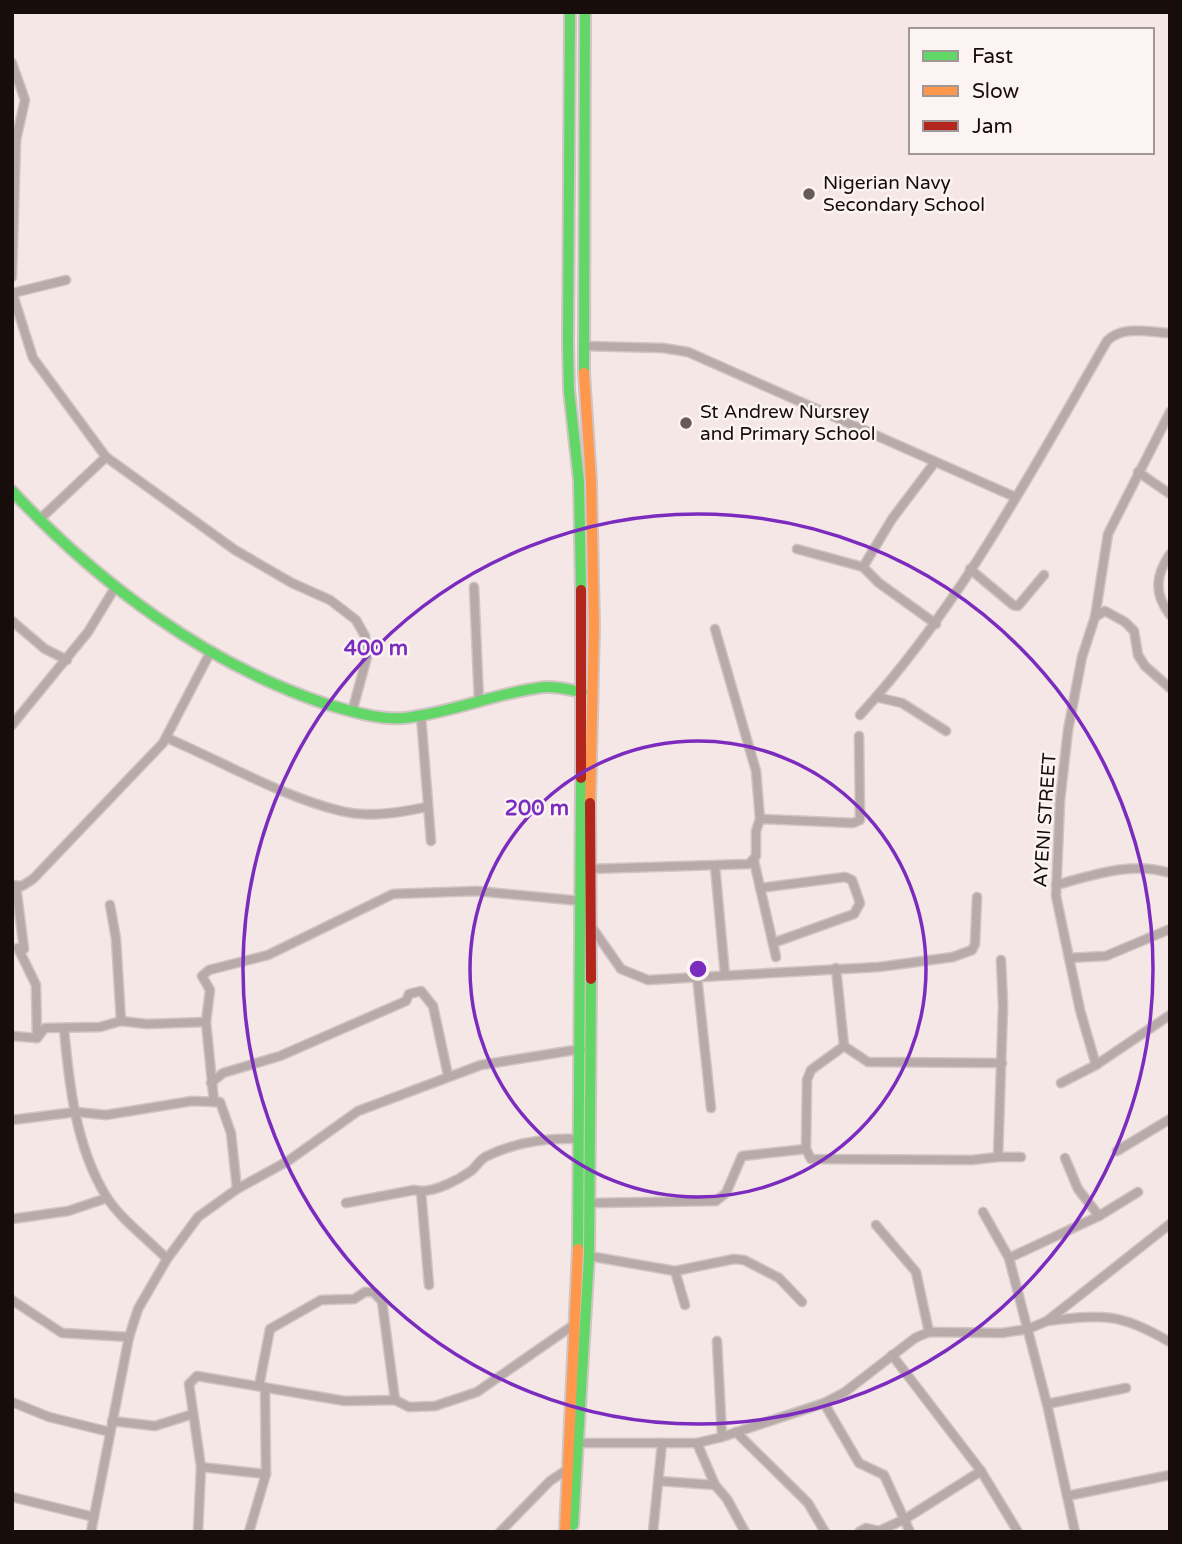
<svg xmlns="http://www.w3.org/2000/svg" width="1182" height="1544" font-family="'Varela Round',sans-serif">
<rect width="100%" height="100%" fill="#f5e7e5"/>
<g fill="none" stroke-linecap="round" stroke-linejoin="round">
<defs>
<g id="street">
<path d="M 12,63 L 25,100 L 16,140 L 12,277"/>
<path d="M 12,292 L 33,358 L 106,457 L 235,550 L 292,583 L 330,600 L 356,620 L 365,636 L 367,657 L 352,712"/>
<path d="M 13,293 L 66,280"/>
<path d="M 583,346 L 663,348 L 688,352 L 1015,497"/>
<path d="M 1138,472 L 1170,494"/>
<path d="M 39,520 L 106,457"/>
<path d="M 797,549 L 863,567 L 879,583 L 936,624"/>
<path d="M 1170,554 C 1155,576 1154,594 1170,615"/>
<path d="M 863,567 L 892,519 L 935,462"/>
<path d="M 970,569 L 1013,605 L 1018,606 L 1044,575"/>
<path d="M 474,587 L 479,701"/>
<path d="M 1095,617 L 1105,611 L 1125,622 L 1134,631 L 1138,655 L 1145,666 L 1170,688"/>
<path d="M 12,621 L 45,649 L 67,660"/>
<path d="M 715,629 L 756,771 L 760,819"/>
<path d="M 876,697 L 902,703 L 946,731"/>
<path d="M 860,715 C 961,605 1032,470 1107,341 C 1122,325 1149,332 1170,333"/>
<path d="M 421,716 L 431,841"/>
<path d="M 12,725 L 88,632 L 116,586"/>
<path d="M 167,738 C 221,761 285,798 341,811 C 368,818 399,813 426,807"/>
<path d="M 754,861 L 776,957"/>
<path d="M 715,866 L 725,975"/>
<path d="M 589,869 L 749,864 L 756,856 L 756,831 L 760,819 L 853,823 L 860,820 L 859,736"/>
<path d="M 12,885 L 22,886 L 33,879 L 163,743 L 210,653"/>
<path d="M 1056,885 C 1093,875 1132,861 1170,873"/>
<path d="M 16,886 L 24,949 L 18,948 L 36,985 L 37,1038"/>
<path d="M 760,888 L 845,877 L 852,880 L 860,903 L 854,914 L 773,943"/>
<path d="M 110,905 L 116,939 L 121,1021"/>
<path d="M 591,926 L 621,969 L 648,980 L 879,967 L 953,957 L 972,950 L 975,944 L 977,897"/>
<path d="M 1069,958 L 1106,956 L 1170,929"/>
<path d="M 836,968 L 844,1046 L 868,1062 L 1002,1063"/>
<path d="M 697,976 L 711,1108"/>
<path d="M 64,1028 C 69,1085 76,1147 106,1196 C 120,1219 148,1239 167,1259"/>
<path d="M 12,1036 L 37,1038 L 45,1028 L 100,1027 L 121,1021 L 147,1024 L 206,1022"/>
<path d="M 844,1046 L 811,1070 L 807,1080 L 806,1149 L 811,1159 L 972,1160 L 998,1157 L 1003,1006 L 1001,960"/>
<path d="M 1096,1065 L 1080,1010 L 1056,896 L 1060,801 L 1068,730 L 1082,657 L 1095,617 L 1108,534 L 1170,412"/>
<path d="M 211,1083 L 223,1073 L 280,1056 L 406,1001 L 409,994 L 421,991 L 433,1006 L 448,1075"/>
<path d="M 1061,1083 L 1096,1065 L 1170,1015"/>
<path d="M 12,1120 L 76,1112 L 106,1115 L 192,1101 L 217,1102"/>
<path d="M 1117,1151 L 1170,1119"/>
<path d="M 998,1157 L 1021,1157"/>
<path d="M 1065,1158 L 1078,1189 L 1099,1216"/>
<path d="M 237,1189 L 231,1133 L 220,1102 L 214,1102 L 206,1022 L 210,990 L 202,976 L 209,970 L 268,955 L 393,894 L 477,891 L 581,901"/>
<path d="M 346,1203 L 414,1190 L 421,1191"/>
<path d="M 590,1203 L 716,1201 L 726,1193 L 742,1156 L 806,1149"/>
<path d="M 983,1212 L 1009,1258"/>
<path d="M 12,1219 L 68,1211 L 107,1198"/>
<path d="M 876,1225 L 916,1272 L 929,1332"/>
<path d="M 589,1256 L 675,1271 L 734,1259 L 744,1260 L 779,1278 L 802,1302"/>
<path d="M 675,1271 L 685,1305"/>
<path d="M 429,1285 L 421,1191 C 437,1191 458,1180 471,1171 C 477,1166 480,1159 487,1156 C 514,1143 546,1138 576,1139"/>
<path d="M 12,1300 L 62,1333 L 129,1337"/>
<path d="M 1047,1321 C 1105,1314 1119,1313 1170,1342"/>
<path d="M 717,1341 L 722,1437"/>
<path d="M 892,1355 L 981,1471 L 1018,1532"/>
<path d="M 259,1386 L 270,1329 L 321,1300 L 354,1299 L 365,1292 L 373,1292 L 382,1301 L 395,1400"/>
<path d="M 12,1402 L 49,1417 L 110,1432"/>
<path d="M 824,1403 L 859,1463 L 884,1475 L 910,1532"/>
<path d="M 1047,1404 L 1126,1388"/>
<path d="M 112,1421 L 155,1426 L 193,1414"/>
<path d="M 736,1432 L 808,1503 L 825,1532"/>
<path d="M 573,1443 L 697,1443 L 722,1437 L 824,1403 L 845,1392 L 915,1338 L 929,1332 L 1002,1333 L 1028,1329 L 1047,1321 L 1170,1224"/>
<path d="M 697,1443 L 715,1485 L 727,1499 L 745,1532"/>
<path d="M 201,1467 L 266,1474 L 265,1387"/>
<path d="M 659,1481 L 715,1485"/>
<path d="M 1067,1496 L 1170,1475"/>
<path d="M 12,1497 L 94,1517"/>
<path d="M 91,1532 L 129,1337 L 138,1309 L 167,1259 L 198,1217 L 237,1189 L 288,1161 L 358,1111 L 481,1065 L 581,1049"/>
<path d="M 198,1532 L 201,1467 L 189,1384 L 197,1376 L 345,1401 L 395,1400 L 409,1407 L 435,1406 L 477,1392 L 575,1324"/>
<path d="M 249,1532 L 266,1474"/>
<path d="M 500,1532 L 550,1481 L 568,1469"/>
<path d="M 653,1532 L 662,1443"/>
<path d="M 859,1532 L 866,1528 L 879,1531 L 905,1519 L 981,1471"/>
<path d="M 1075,1532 L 1047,1404 L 1009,1258 L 1099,1216 L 1138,1192"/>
</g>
<g id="fast">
<path d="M 570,12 L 568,343 L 569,390 L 579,481 L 581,590"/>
<path d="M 584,373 L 585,12"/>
<path d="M 12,491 C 98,583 206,664 326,704 C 350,711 379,720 404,718 C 452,713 498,692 545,687 C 557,686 570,690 582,692"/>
<path d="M 578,1249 L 581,778"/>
<path d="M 573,1525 L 589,1256 L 591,979"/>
</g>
<g id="slow">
<path d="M 584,373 L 591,481 L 594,625 L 590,803"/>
<path d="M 565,1532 L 578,1249"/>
</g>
<g id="jam">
<path d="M 581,590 L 581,778"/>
<path d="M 590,803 L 591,979"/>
</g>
</defs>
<use href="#street" stroke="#d0c5c4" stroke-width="11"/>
<use href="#fast" stroke="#d0c5c4" stroke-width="14"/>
<use href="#slow" stroke="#d0c5c4" stroke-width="14"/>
<use href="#jam" stroke="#d0c5c4" stroke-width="14"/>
<use href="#street" stroke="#b7aaa8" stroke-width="8"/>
<use href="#fast" stroke="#63d668" stroke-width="10"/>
<use href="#slow" stroke="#ff974d" stroke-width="10"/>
<use href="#jam" stroke="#b3261e" stroke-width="10"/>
</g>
<g fill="none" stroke="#7b2cbf" stroke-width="3.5">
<circle cx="698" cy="969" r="228"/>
<circle cx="698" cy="969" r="455"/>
</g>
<g fill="#655a58" stroke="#fbf4f3" stroke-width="2.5">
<circle cx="809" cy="194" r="7"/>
<circle cx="686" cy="423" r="7"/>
</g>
<g text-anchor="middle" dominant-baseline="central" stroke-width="5" stroke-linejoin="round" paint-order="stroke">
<g font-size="19" fill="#170e0c" stroke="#fbf4f3" text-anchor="start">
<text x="823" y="183">Nigerian Navy<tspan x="823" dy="22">Secondary School</tspan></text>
<text x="700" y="412">St Andrew Nursrey<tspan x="700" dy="22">and Primary School</tspan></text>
</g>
<g font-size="19" fill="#170e0c" stroke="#fbf4f3">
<text transform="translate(1045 820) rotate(-86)">AYENI STREET</text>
</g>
</g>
<circle cx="698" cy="969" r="10" fill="#7b2cbf" stroke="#fbf4f3" stroke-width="3.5"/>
<g font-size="21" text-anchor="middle" font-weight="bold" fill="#7b2cbf" stroke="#fbf4f3" stroke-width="5" stroke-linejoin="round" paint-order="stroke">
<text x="376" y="655">400 m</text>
<text x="537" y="815">200 m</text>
</g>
<rect width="1182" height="1544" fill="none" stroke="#170e0c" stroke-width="28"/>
<rect x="909" y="28" width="245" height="126" fill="#fbf4f3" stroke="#a09897" stroke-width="2"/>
<rect x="923" y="51" width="35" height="10" fill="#63d668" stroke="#a09897" stroke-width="2"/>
<text x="972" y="63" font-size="21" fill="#170e0c">Fast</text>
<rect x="923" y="86" width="35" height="10" fill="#ff974d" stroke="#a09897" stroke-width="2"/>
<text x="972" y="98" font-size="21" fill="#170e0c">Slow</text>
<rect x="923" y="121" width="35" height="10" fill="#b3261e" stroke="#a09897" stroke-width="2"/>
<text x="972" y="133" font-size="21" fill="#170e0c">Jam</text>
</svg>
